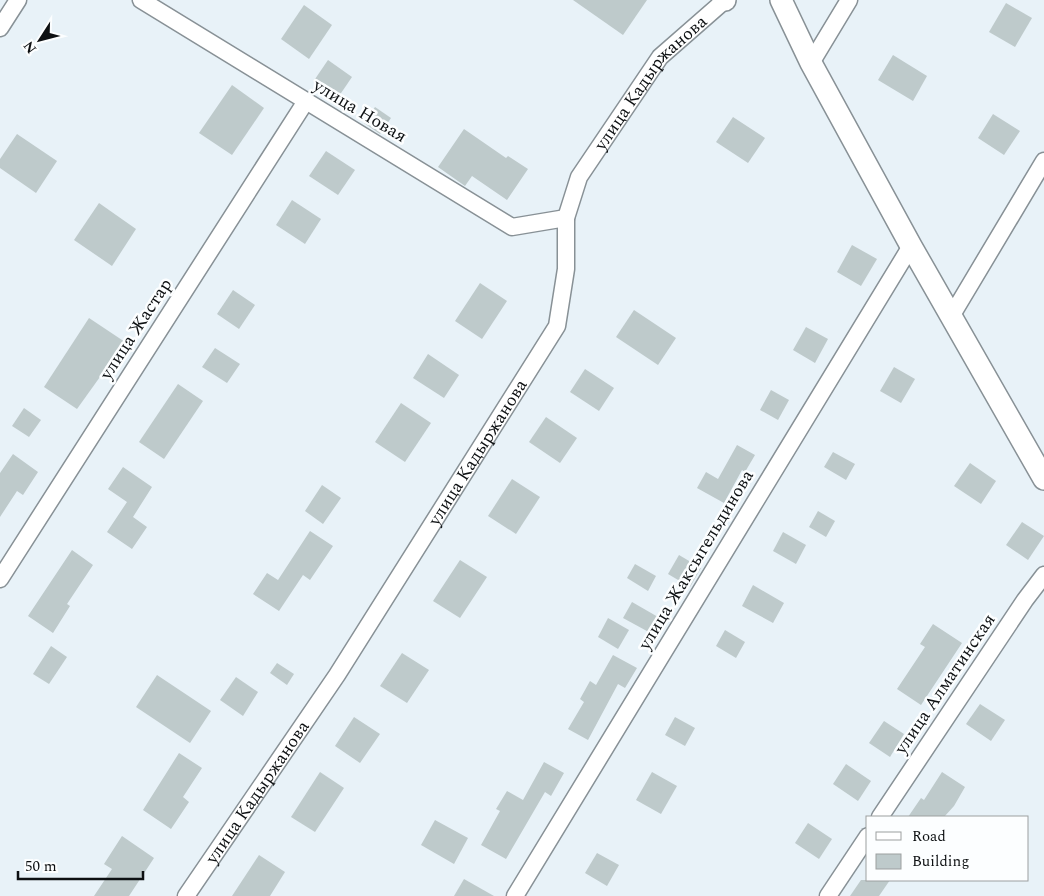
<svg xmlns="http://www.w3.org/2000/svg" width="1044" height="896" font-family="Spectral,serif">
<rect width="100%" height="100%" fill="#e8f2f8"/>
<g fill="#becacb">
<path d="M 573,0 L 647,0 L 623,35 Z"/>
<path d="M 1006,3 L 1032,18 L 1015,47 L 989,32 Z"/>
<path d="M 304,5 L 332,25 L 309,59 L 281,39 Z"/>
<path d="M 893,55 L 927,76 L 913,101 L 878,80 Z"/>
<path d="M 328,60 L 352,77 L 337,99 L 313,82 Z"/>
<path d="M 232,85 L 264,108 L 232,155 L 199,133 Z"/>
<path d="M 375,107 L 391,118 L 380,134 L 364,123 Z"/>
<path d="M 993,114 L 1020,131 L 1004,155 L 978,138 Z"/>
<path d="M 733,117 L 765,138 L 748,163 L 716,142 Z"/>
<path d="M 464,129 L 506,158 L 508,156 L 528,169 L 507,200 L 472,176 L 465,186 L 438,167 Z"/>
<path d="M 17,134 L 57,161 L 36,193 L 0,168 L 0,159 Z"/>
<path d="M 326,151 L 355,170 L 338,195 L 309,176 Z"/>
<path d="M 292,200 L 321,219 L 305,244 L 276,225 Z"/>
<path d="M 99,203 L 136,229 L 112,266 L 74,240 Z"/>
<path d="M 852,245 L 877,259 L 861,286 L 837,272 Z"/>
<path d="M 480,283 L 507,301 L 482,339 L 455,321 Z"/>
<path d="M 233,290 L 255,305 L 239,329 L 217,314 Z"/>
<path d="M 634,310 L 676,338 L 658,365 L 616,337 Z"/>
<path d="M 89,318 L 125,342 L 77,409 L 44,387 Z"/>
<path d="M 806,327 L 828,339 L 815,363 L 793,350 Z"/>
<path d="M 215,348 L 240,364 L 227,383 L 202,367 Z"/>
<path d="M 428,354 L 459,375 L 444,398 L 413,378 Z"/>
<path d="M 894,367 L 915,379 L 901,403 L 880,391 Z"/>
<path d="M 585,369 L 614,388 L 599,411 L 570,392 Z"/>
<path d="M 178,384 L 203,401 L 164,459 L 139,442 Z"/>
<path d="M 771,390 L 789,400 L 778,420 L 760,410 Z"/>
<path d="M 401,403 L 431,423 L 405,462 L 375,442 Z"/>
<path d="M 24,408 L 41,420 L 29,437 L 12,426 Z"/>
<path d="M 546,417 L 577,438 L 560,463 L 529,442 Z"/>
<path d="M 737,445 L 755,455 L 745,472 L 742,470 L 724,503 L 697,488 L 706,472 L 718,479 Z"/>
<path d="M 833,452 L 855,464 L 846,480 L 824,467 Z"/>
<path d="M 13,454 L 38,472 L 23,495 L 17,491 L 0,517 L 0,473 Z"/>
<path d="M 970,463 L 996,481 L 981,504 L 954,486 Z"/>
<path d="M 123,467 L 152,487 L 133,517 L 147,527 L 132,549 L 107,532 L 127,502 L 108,489 Z"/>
<path d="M 512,479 L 540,497 L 516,534 L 488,516 Z"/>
<path d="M 322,485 L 341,498 L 323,524 L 305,511 Z"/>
<path d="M 818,511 L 835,521 L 826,537 L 809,527 Z"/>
<path d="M 1022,522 L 1044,536 L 1028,560 L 1006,545 Z"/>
<path d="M 310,531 L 333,546 L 310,580 L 303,575 L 279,611 L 253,594 L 267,573 L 278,580 Z"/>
<path d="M 783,532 L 806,545 L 796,564 L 773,551 Z"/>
<path d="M 72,550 L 93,565 L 67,604 L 70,606 L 53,633 L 28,616 Z"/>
<path d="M 679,555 L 701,568 L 690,587 L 668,574 Z"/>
<path d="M 460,560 L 487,577 L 460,618 L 433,601 Z"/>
<path d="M 635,564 L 656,576 L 648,591 L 627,578 Z"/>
<path d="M 753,585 L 784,603 L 773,623 L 742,606 Z"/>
<path d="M 632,602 L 665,621 L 656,636 L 623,618 Z"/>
<path d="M 608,618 L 629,630 L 618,649 L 598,637 Z"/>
<path d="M 933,624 L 962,643 L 921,705 L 897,689 L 925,647 L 920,644 Z"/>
<path d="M 725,630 L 745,642 L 736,658 L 716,646 Z"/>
<path d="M 51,646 L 67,657 L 49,684 L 33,674 Z"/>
<path d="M 402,653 L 429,670 L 407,703 L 380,686 Z"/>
<path d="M 613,655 L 637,668 L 625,688 L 618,684 L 588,740 L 568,729 L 584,702 L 580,699 L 590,681 L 596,685 Z"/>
<path d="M 277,663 L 294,674 L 287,685 L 270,673 Z"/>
<path d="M 157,675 L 211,711 L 190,743 L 136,707 Z"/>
<path d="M 236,677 L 258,692 L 243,716 L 220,700 Z"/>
<path d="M 980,704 L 1005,720 L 991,741 L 966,724 Z"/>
<path d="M 354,717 L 380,734 L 360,763 L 335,746 Z"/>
<path d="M 675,717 L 695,728 L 685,746 L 665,735 Z"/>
<path d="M 884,721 L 904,734 L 890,757 L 869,743 Z"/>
<path d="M 179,753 L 202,768 L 183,797 L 189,802 L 171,829 L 143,810 Z"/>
<path d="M 544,762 L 564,773 L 551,796 L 545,792 L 506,859 L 481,845 L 500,811 L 496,809 L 507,791 L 523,800 Z"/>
<path d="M 846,764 L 871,781 L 858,801 L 833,784 Z"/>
<path d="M 320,772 L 344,788 L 315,832 L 291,817 Z"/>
<path d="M 652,772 L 677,786 L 661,814 L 636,800 Z"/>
<path d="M 942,772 L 965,787 L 954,806 L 944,817 L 908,817 L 921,798 L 924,800 Z"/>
<path d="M 435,820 L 468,838 L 454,864 L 421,845 Z"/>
<path d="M 808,823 L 832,839 L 819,859 L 795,843 Z"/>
<path d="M 122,836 L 154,858 L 129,896 L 94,896 L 112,869 L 104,864 Z"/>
<path d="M 597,853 L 619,865 L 607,886 L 585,873 Z"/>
<path d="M 259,855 L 285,872 L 270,896 L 232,896 Z"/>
<path d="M 464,879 L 494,896 L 454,896 Z"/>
<path d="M 861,880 L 890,880 L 879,896 L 850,896 Z"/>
</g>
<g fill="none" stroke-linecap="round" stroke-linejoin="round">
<defs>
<g id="minor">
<path d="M 141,0 L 512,227 L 566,218"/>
<path d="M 0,28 L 18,0"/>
<path d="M 811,63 L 849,0"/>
<path d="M 952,315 L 1044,161"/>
<path d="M 0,579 L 306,101"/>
<path d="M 880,817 L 1025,600 L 1044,575"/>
<path id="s1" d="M 186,896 L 337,675 L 557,326 L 566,269 L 566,218 L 579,177 L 660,57 L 724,1"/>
<path d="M 515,896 L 911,246"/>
<path d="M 828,896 L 868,836"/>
</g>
<g id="tertiary">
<path d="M 723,0 L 725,0"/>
<path d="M 781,0 L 811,63 L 911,246 L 1044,479"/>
</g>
</defs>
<use href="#minor" stroke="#889196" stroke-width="19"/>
<use href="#tertiary" stroke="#889196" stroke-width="24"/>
<use href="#minor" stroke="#fff" stroke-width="16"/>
<use href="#tertiary" stroke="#fff" stroke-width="21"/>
</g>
<g text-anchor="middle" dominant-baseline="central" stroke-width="5" stroke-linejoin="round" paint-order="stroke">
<g font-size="18" fill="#0d1012" stroke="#fcfeff">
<text stroke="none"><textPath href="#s1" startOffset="951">улица Кадыржанова</textPath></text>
<text transform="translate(360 111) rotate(31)">улица Новая</text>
<text transform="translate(136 329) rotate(-57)">улица Жастар</text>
<text stroke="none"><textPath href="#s1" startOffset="531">улица Кадыржанова</textPath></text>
<text transform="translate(696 560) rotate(-59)">улица Жаксыгельдинова</text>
<text transform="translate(945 684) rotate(-56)">улица Алматинская</text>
<text stroke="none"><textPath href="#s1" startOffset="126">улица Кадыржанова</textPath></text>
</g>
</g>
<rect x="866" y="816" width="162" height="65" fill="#fcfeff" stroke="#9c9fa0"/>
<rect x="876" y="832" width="25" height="8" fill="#ffffff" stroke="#9c9fa0"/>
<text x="912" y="841" font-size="15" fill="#0d1012">Road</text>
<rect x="876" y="854" width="25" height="15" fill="#becacb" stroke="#9c9fa0"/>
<text x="912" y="866" font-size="15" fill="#0d1012">Building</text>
<g transform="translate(40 40) rotate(234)" stroke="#fcfeff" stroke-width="4" paint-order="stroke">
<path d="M0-4L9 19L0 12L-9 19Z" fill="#0d1012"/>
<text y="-8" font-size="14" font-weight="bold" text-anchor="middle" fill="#0d1012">N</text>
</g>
<path d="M18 871v8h125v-8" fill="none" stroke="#0d1012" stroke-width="2.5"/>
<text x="25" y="871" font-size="15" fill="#0d1012" stroke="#fcfeff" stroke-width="4" paint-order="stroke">50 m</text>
</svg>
